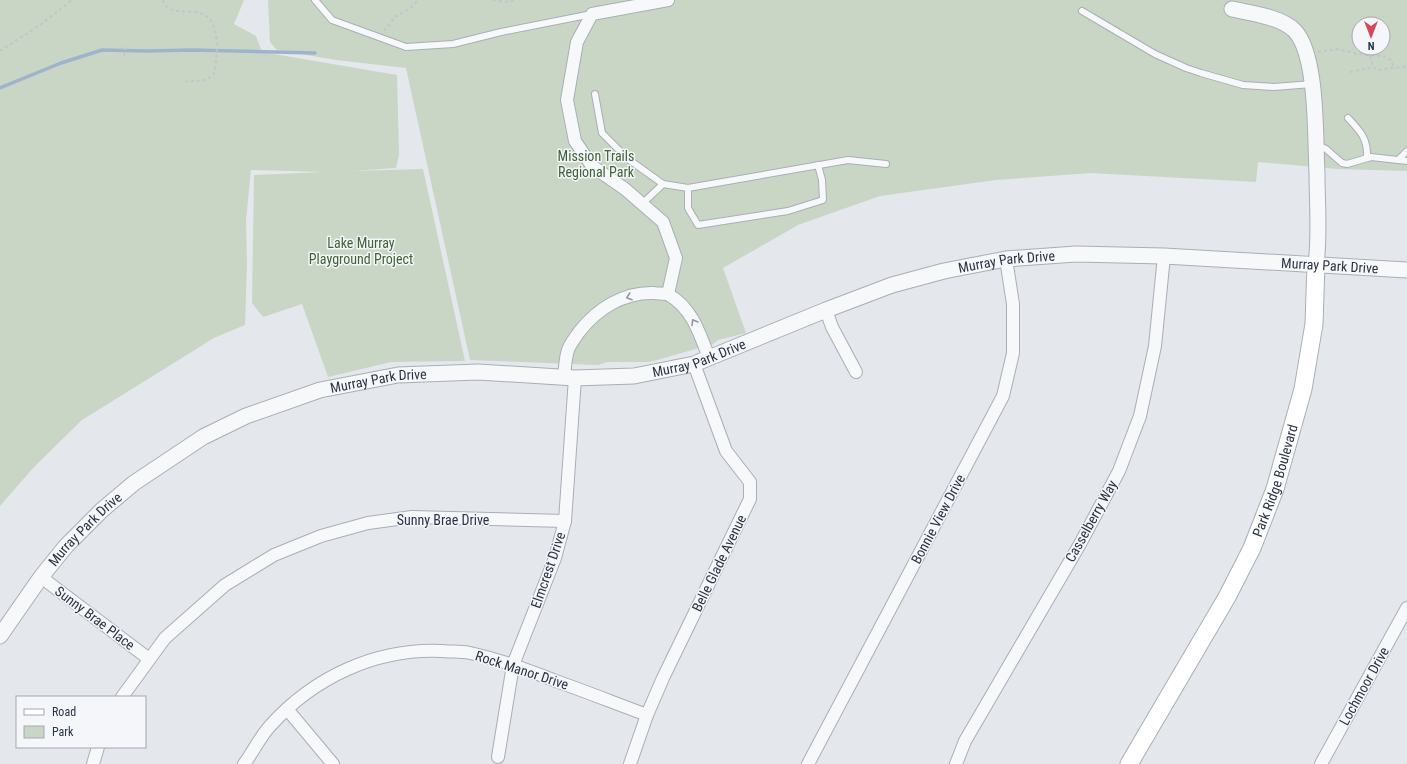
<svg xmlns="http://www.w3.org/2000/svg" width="1407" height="764" font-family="'Roboto Condensed',sans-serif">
<rect width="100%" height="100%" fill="#e4e7ec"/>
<g fill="#c9d6c5" fill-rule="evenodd">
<path d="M 0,0 L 244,0 L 234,24 L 256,36 L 262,52 L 397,75 L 399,155 L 396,168 L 352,171 L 423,169 L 465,361 L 391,362 L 328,377 L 302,304 L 263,317 L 252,303 L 254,175 L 324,172 L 251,170 L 246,220 L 247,262 L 245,325 L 214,338 L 82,420 L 34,467 L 0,506 Z"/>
<path d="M 268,0 L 1407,0 L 1407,171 L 1337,169 L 1258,162 L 1256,182 L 1091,173 L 996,180 L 880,196 L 798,225 L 723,268 L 746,333 L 718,340 L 713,344 L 650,362 L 607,362 L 598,365 L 470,360 L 406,68 L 336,60 L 277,50 L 270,42 ZM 1359,24 L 1383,24 L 1383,48 L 1359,48 Z"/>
</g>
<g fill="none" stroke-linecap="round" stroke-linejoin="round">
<path stroke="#9fb4cc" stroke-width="3.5" d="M 0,88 L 61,63 L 102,50 L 147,51 L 192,50 L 315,53"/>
<defs>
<g id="service">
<path d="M 315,0 L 332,20 L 406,47 L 453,44 L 501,32 L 592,14"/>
<path d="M 1082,11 L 1155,54 L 1186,68 L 1201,73 L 1243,85 L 1274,87 L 1312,84"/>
<path d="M 595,94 L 602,133 L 628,159 L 663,184"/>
<path d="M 1348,118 C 1361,132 1368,139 1367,158"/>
<path d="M 1317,145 L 1326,149 L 1342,163 L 1347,164 L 1371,157 L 1407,161"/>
<path d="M 1398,160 L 1407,151"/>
<path d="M 688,188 L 688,208 L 698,225 L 788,211 L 823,200 L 822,180 L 818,165"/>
<path d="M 642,204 L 663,184 L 688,188 L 848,160 L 886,164"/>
</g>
<g id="minor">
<path d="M 668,294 L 676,258 L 663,222 L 625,189 L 592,166 L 575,141 L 567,100 L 577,42 L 592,14 L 668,0"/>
<path d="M 826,310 L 832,327 L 856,372"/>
<path d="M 564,378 C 565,369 565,359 568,350 C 570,344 575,338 579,332 C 597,309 623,292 654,293 C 658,294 665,293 669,295 C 692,308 700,334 709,358"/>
<path d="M 41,577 L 149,659"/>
<path d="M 122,697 L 165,638 L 225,585 L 274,555 L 321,536 L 368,523 L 412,517 L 565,521"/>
<path d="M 287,709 L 333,764"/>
<path d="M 498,757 L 513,665 L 555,558 L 565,521 L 575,378"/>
<path d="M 93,764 L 98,747"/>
<path d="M 244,764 C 253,752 260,737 270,726 C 314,677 376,648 442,651 C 451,652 461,651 470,653 C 499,659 528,670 556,681 C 587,692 617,704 647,715"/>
<path d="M 630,764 L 647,715 L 663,678 L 750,499 L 750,482 L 726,451 L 694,364"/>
<path d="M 808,764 L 1003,396 L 1013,353 L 1013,304 L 1006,259"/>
<path d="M 956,764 L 965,741 L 1080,544 L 1119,471 L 1140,416 L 1155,346 L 1164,256"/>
<path d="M 1321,764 L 1407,608"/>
</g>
<g id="tertiary">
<path d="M 1232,9 C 1250,13 1282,17 1295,31 C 1318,56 1315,139 1317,173 C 1317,203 1320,234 1316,264"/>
<path id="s1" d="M 0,636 L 41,577 L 66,546 L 102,510 L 134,483 L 203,437 L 246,416 L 320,390 L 398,375 L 478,372 L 575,378 L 634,376 L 694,364 L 826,310 L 892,285 L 944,271 L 1006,259 L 1076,254 L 1164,256 L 1407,270"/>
</g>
<g id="secondary">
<path id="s2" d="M 1129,764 L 1227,597 L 1252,548 L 1275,489 L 1303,389 L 1314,324 L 1316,264"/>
</g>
</defs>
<use href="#service" stroke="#a9aeb7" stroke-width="8"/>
<use href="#minor" stroke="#a9aeb7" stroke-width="14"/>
<use href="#tertiary" stroke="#a9aeb7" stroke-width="17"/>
<use href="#secondary" stroke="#a9aeb7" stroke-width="19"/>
<g stroke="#c2c5cb" stroke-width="2" stroke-dasharray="3 3" stroke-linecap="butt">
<path d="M 163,0 C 169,19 193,6 206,16 C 221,27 217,58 214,74 L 206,80 L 182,82"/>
<path d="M 493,0 L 508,2 L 515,0"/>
<path d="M 384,31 L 395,17 L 412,7 L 418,0"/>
<path d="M 0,51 L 40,25 L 72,0"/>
<path d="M 1318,52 L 1337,49 L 1364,55 L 1383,56 L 1391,60 L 1395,69"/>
<path d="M 124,56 L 126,44"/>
<path d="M 1370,56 L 1373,67"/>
<path d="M 1350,72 L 1373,67 L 1377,70 L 1407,66"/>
</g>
<use href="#service" stroke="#f7f8fa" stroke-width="6"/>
<use href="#minor" stroke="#f7f8fa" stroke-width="12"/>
<use href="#tertiary" stroke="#f7f8fa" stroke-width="15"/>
<use href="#secondary" stroke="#fff" stroke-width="17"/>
</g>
<defs><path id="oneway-chevron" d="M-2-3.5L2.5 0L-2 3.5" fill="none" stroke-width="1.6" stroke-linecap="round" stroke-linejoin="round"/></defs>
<g stroke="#9196a0">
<use href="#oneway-chevron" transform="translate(629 297) rotate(161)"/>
<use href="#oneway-chevron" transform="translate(694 322) rotate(-121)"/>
</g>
<g text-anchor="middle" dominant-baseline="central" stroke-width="3" stroke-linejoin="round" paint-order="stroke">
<g font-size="14" fill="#3f6138" stroke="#f4f6f9">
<text x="596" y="156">Mission Trails<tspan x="596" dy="16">Regional Park</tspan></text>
<text x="361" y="243">Lake Murray<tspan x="361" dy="16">Playground Project</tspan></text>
</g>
<g font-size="14" fill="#2b3445" stroke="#f4f6f9">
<text stroke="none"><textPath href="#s1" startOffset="1121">Murray Park Drive</textPath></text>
<text stroke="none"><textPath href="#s1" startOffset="1445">Murray Park Drive</textPath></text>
<text stroke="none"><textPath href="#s1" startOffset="797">Murray Park Drive</textPath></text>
<text stroke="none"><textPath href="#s1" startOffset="473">Murray Park Drive</textPath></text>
<text stroke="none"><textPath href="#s2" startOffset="320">Park Ridge Boulevard</textPath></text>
<text transform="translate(938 519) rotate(-62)">Bonnie View Drive</text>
<text x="443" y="520">Sunny Brae Drive</text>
<text transform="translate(1091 521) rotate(-61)">Casselberry Way</text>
<text stroke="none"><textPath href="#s1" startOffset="137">Murray Park Drive</textPath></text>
<text transform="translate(719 563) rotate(-64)">Belle Glade Avenue</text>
<text transform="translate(548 570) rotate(-71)">Elmcrest Drive</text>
<text transform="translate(95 618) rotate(37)">Sunny Brae Place</text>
<text transform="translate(522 670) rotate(18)">Rock Manor Drive</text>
<text transform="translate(1364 686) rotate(-61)">Lochmoor Drive</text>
</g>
</g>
<rect x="16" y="696" width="130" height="52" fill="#f4f6f9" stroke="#a4a8b1"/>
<rect x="24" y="709" width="20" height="6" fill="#ffffff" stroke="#a4a8b1"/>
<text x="52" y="716" font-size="12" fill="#2b3445">Road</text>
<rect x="24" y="726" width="20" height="12" fill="#c9d6c5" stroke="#a4a8b1"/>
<text x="52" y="736" font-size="12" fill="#2b3445">Park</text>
<g transform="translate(1371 36) rotate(180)"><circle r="19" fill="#f4f6f9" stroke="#a4a8b1"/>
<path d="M0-3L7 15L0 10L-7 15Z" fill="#d1495b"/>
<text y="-6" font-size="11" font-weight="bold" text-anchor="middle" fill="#2b3445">N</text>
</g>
</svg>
